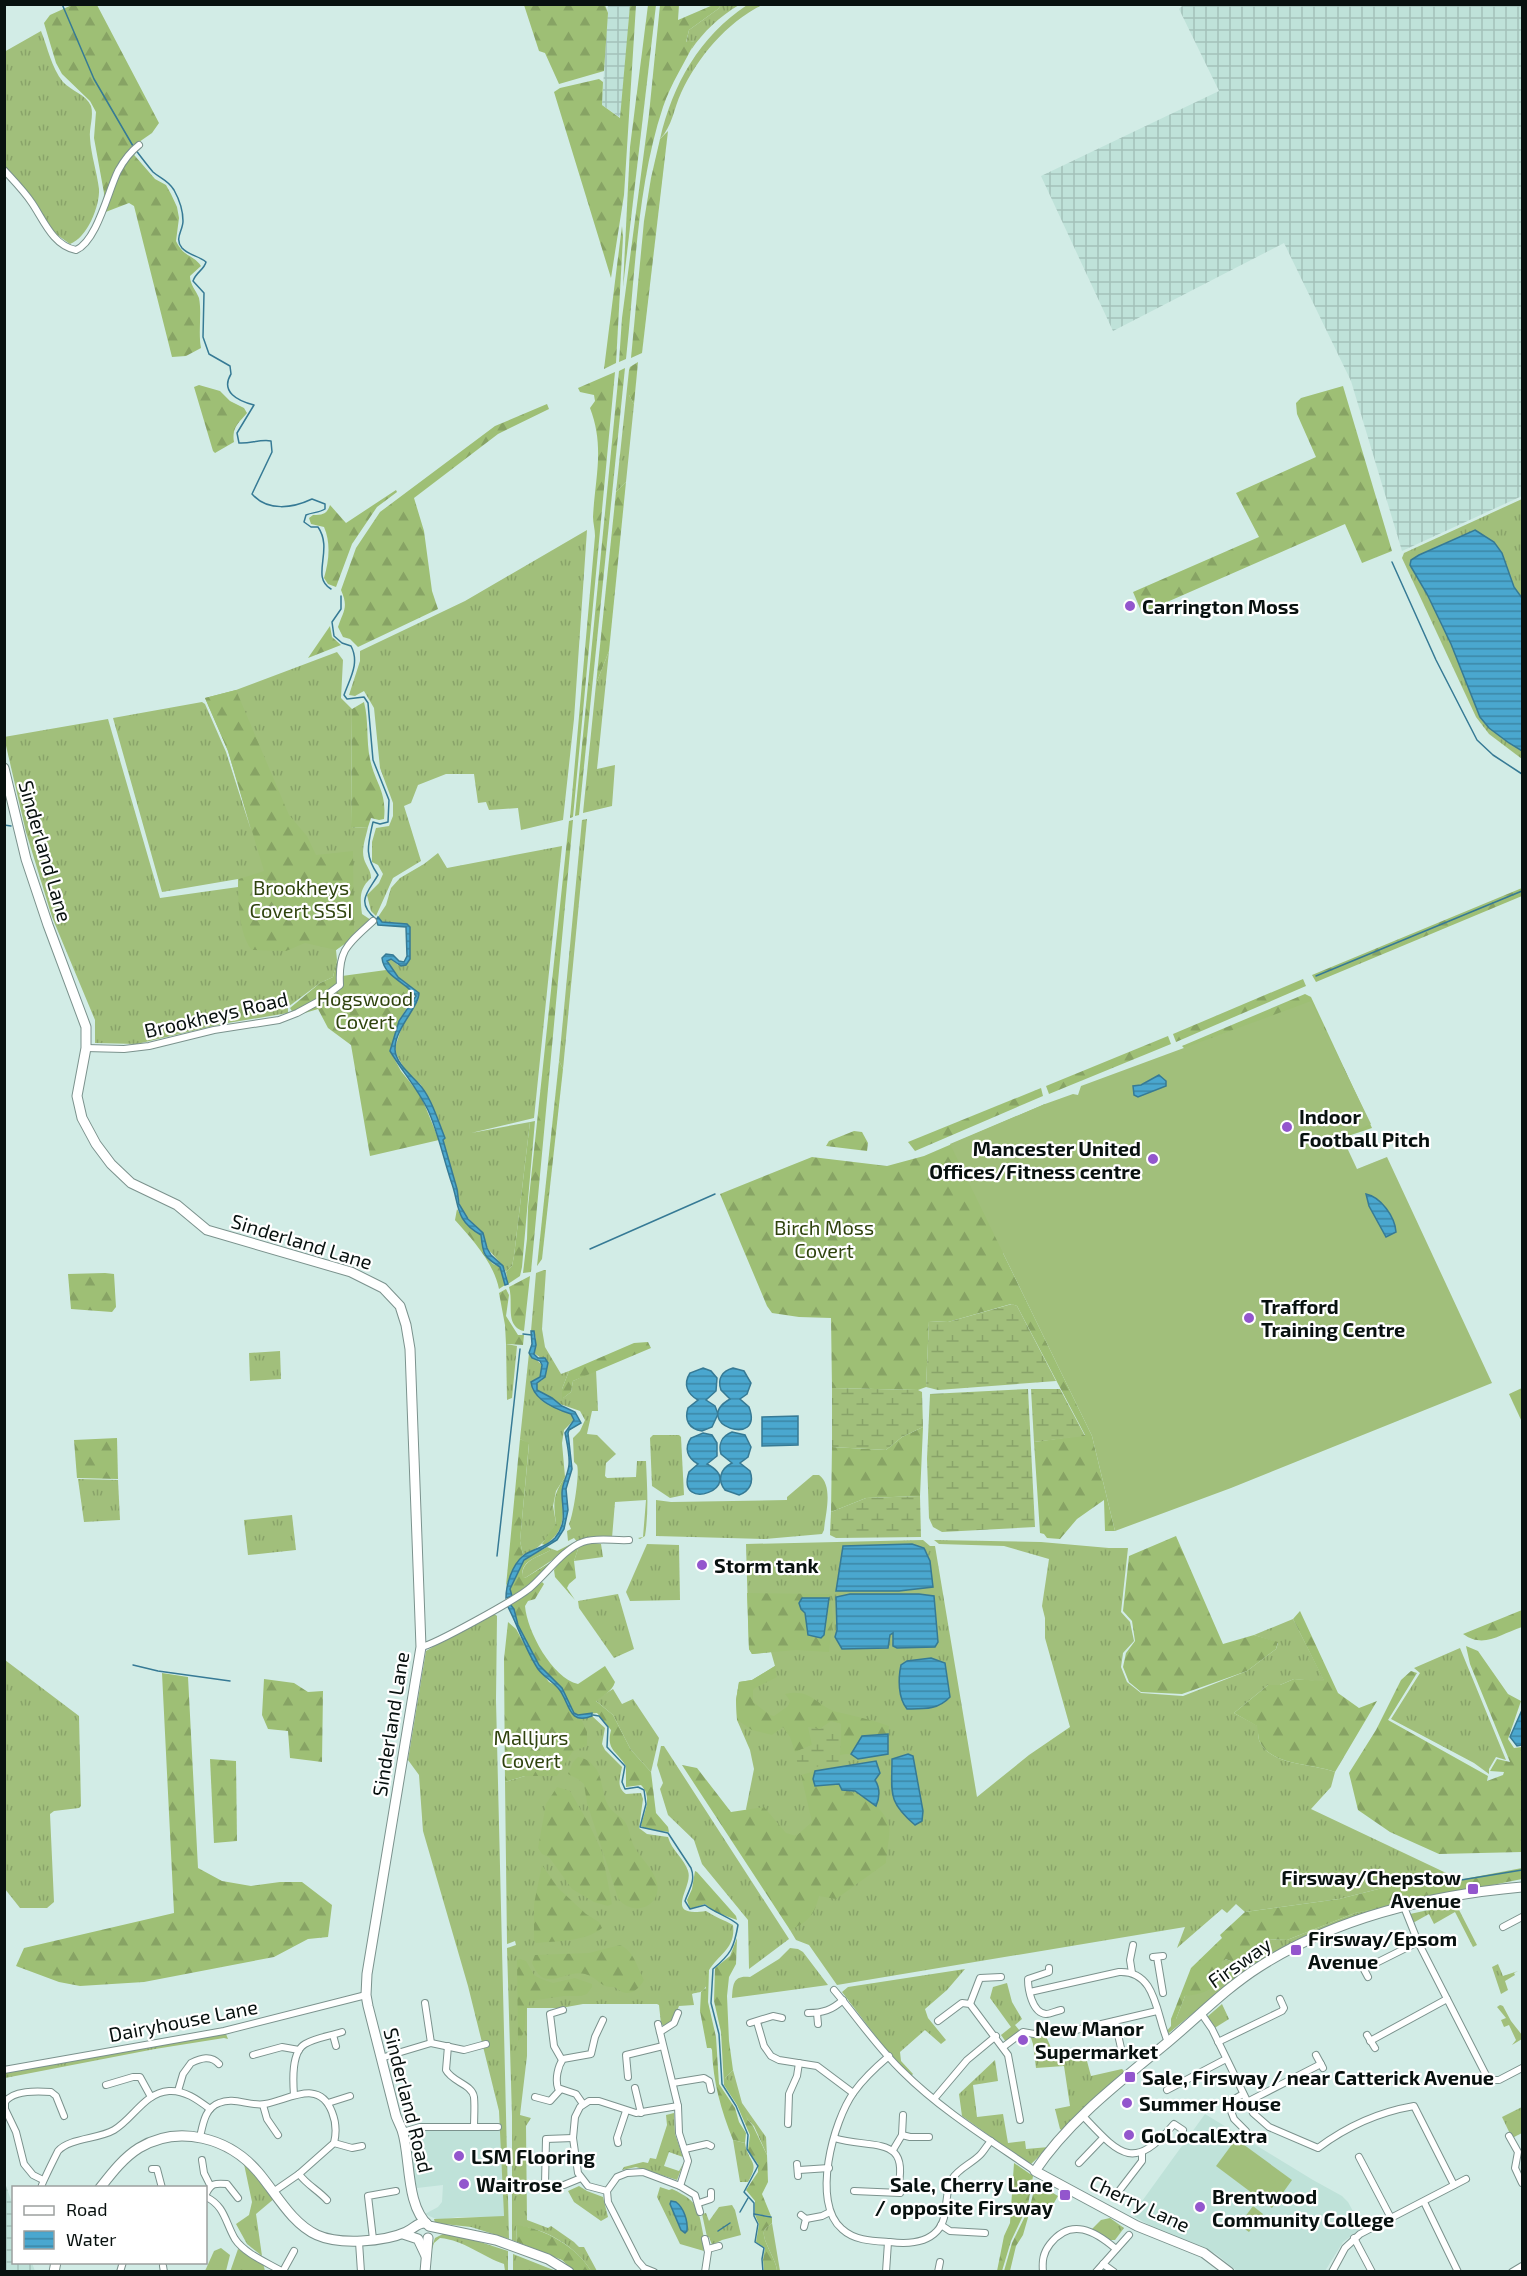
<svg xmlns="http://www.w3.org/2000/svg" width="1527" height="2276" font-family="'Exo 2',sans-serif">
<defs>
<pattern id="industrial-grid" width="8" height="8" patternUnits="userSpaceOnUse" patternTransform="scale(1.5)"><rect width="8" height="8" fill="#bfe2d9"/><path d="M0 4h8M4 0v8" fill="none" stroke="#a3c1b9"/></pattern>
<pattern id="grass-tufts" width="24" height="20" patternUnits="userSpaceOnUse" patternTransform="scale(1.5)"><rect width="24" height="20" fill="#a1bf7b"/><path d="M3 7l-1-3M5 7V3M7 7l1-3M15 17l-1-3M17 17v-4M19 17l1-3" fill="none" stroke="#89a369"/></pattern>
<pattern id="forest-firs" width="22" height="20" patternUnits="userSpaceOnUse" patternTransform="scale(1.5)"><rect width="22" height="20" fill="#9ebf75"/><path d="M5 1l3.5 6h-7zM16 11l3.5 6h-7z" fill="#87a364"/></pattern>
<pattern id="wetland-marsh" width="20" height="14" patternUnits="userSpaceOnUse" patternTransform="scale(1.5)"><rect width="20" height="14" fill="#a1bf7b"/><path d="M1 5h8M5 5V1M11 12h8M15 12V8" fill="none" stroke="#89a369"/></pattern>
<pattern id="water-rules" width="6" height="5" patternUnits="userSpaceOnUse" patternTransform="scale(1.5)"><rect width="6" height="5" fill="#4aa7cf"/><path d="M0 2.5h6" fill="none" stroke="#3c87a6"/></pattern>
</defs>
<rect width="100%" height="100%" fill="#d2ece6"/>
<g fill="#bfe2d9">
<path d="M 1205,2114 L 1313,2180 L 1342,2196 L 1348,2202 L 1362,2228 L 1343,2242 L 1325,2271 L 1237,2271 L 1216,2254 L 1201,2246 L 1162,2233 L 1132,2215 Z"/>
<path d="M 501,2128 L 504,2217 L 458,2217 L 438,2220 L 425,2214 L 438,2207 L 442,2202 L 443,2185 L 417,2188 L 409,2155 L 408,2138 L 410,2131 Z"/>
</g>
<g fill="url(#industrial-grid)">
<path d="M 608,5 L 630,5 L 621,118 L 602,105 Z"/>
<path d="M 1183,5 L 1522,5 L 1522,496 L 1402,551 L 1351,381 L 1284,243 L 1113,331 L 1041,176 L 1219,91 L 1179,9 Z"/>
<path d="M 4,2180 L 13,2206 L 14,2262 L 32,2263 L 35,2271 L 5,2271 Z"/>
</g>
<g fill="url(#grass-tufts)">
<path d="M 721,5 L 739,5 C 719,17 704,31 691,50 L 694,41 L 686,43 L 689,30 L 718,9 Z"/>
<path d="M 747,5 L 762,5 C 726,23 698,57 681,93 C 674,108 672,127 660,139 C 673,84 699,37 747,5 Z"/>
<path d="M 41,31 C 48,48 51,67 63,82 C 71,91 86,94 91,106 C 94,116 89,128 90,138 C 91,155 97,172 99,189 C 100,206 87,238 70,244 L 53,232 L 30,196 L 5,167 L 4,52 Z"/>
<path d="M 629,370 L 629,395 L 634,404 L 626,482 L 616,492 Z"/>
<path d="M 1522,499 L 1522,759 L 1489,734 L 1476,717 L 1402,558 L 1404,553 Z"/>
<path d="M 587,530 L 574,719 L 563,820 L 521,830 L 518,808 L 489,810 L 486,802 L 478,803 L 474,774 L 446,774 L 418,785 L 411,803 L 404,806 L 421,861 L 393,878 L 376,916 L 371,911 L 367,895 L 379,883 L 383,874 L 378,865 L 372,862 L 372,842 L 376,828 L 389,826 L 393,816 L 393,803 L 380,768 L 374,708 L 364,691 L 355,696 L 349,695 L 360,661 L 360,651 L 465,601 Z"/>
<path d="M 609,651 L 597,769 L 615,765 L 612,806 L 583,813 L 596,684 Z"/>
<path d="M 337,652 L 343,660 L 341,698 L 352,709 L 351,828 L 368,827 C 366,837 361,849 364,859 C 366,866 371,870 371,878 C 359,889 360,898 362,914 L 371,920 L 354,937 L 336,950 L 337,960 L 333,977 L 320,983 L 288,1007 L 288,1013 L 222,1024 L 137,1044 L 95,1043 L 95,1020 L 52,917 L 26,832 L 4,737 L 108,719 L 160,898 L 238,887 L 238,879 L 162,892 L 113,718 L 202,702 L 205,704 L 226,752 L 251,830 L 228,751 L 205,698 L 236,690 Z"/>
<path d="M 587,819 L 563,1069 L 559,1061 L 582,820 Z"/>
<path d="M 562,846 L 534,1118 L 471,1133 L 530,1122 L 514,1256 L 512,1266 L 506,1272 L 503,1266 L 487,1248 L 483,1233 L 462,1212 L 443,1140 L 426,1096 L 421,1085 L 406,1071 L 397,1056 L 395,1048 L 401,1029 L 405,1018 L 418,1001 L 419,993 L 398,977 L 386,961 L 391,959 L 398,965 L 406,965 L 410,927 L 400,923 L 382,922 L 378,917 L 386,905 L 391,888 L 400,878 L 424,864 L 438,853 L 447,868 Z"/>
<path d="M 544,1270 L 546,1270 L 542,1329 L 545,1347 L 561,1374 L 569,1371 L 562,1389 L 563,1398 L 571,1392 L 573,1381 L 596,1370 L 598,1411 L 592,1411 L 587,1434 L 597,1435 L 616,1454 L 606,1463 L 605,1476 L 607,1478 L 636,1477 L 637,1461 L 646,1461 C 647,1486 649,1511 645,1536 L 640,1539 L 638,1538 L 643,1537 L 646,1500 L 615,1502 L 612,1538 L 578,1543 L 574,1538 L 568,1541 L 567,1531 L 571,1529 L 569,1524 C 573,1517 580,1473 577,1465 L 574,1462 L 573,1438 L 580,1431 L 585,1420 L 580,1411 L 560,1404 L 537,1390 L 537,1383 L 542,1380 L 548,1363 L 534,1353 L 536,1338 L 534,1332 L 531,1331 L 536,1273 Z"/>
<path d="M 506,1344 L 517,1346 L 512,1398 L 507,1400 Z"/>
<path d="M 280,1351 L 281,1379 L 250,1381 L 249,1353 Z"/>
<path d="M 529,1353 L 542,1365 L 540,1377 L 531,1382 L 542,1401 C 553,1404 559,1411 571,1414 L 574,1420 L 564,1430 L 562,1443 L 565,1477 L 556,1491 L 553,1506 L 556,1523 C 548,1538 540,1549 523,1555 L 520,1541 L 529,1444 L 520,1439 Z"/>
<path d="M 653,1435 L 679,1435 L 681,1437 L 684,1495 L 670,1498 L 652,1486 L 650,1438 Z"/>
<path d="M 813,1475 L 819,1475 C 834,1486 825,1515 824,1530 L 822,1534 L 765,1539 L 656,1536 L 656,1500 L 671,1502 L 787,1500 L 787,1497 Z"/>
<path d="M 78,1479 L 118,1480 L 120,1520 L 84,1522 Z"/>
<path d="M 292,1515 L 296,1550 L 248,1555 L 244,1520 Z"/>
<path d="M 923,1540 L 930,1546 L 935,1546 L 977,1797 L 1029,1755 L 1070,1727 L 1045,1638 L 1045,1618 L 1042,1606 L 1049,1559 L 1004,1546 L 939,1544 L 934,1540 L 1041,1542 L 1109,1548 L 1128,1548 L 1121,1612 L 1130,1622 L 1134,1641 L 1123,1653 L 1121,1667 L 1127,1682 L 1141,1693 L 1183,1696 L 1247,1671 L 1276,1649 L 1278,1643 L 1254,1635 L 1293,1619 L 1325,1682 L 1294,1679 L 1280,1685 L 1268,1685 L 1234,1713 L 1258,1726 C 1258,1730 1258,1736 1259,1740 C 1269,1766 1313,1763 1335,1772 L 1331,1787 L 1311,1809 L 1461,1880 L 1448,1882 L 1414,1880 L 1339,1899 L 1245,1912 L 1236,1904 L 1227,1913 L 1222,1909 L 1177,1948 L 1185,1927 L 837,1985 L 809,1945 L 796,1940 L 790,1930 L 746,1809 L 754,1769 L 750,1750 L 737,1720 L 736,1700 L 739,1682 L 752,1680 L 775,1666 L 771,1652 L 752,1654 L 749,1649 L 746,1544 Z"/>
<path d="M 586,1542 L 601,1544 L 603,1557 L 574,1561 L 579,1546 Z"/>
<path d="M 647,1544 L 679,1545 L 680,1600 L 630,1601 L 626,1592 Z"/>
<path d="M 552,1549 L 563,1553 L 525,1578 L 522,1577 C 522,1558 539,1558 552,1549 Z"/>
<path d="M 618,1594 L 634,1649 L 614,1658 L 579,1608 L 578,1601 Z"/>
<path d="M 492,1612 L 497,1616 L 496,1700 L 509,2239 L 471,2227 L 435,2223 L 434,2219 L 504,2216 L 499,2111 L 468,1986 L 423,1831 L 419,1775 L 408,1760 L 426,1651 Z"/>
<path d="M 1460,1648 L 1506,1760 L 1496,1757 L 1489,1769 L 1489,1774 L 1474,1763 L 1391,1719 L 1420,1673 L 1414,1668 Z"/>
<path d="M 5,1660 L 79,1716 L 81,1806 L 79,1808 L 54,1811 L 50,1814 L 54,1902 L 47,1908 L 20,1908 L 5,1889 Z"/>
<path d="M 613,1689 L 622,1704 L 633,1699 L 659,1738 L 651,1772 L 631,1750 L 613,1715 L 595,1700 Z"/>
<path d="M 542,1696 L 588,1718 L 592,1716 L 605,1728 L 602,1744 L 605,1750 L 622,1767 C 620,1778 616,1787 626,1794 L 641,1793 L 643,1799 L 639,1828 L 647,1834 L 668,1837 C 672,1851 684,1858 688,1871 C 694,1887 661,1918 706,1911 C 715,1917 724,1920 733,1925 C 736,1948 719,1954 709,1970 C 705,1976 709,1983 705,1988 C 703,1993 697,1992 692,1994 L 694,2005 L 679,2006 L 673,2021 L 664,2026 L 661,2024 L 659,2005 L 657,2004 L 583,2004 L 561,2008 L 527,2008 L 527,2056 L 520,2115 L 531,2118 L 526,2126 L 527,2220 L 548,2228 L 551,2226 L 574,2242 L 579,2247 L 584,2247 L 597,2271 L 591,2271 C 577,2247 544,2227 516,2226 L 517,2242 L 512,2240 L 512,2116 L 507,1948 L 516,1945 L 515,1941 L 507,1944 L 505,1782 L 525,1776 L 556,1776 L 563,1766 Z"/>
<path d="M 661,1746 L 664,1746 L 789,1939 L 749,1969 L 748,1920 L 702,1864 L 694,1840 L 668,1815 L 660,1789 L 663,1783 L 657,1765 Z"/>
<path d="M 1400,1903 L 1320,1931 L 1318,1930 C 1262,1958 1217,1993 1169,2033 L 1166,2032 L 1171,2026 L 1171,2019 L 1176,2019 L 1185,1996 L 1217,1982 L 1221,1962 L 1226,1959 L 1242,1967 L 1266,1939 L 1287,1940 L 1355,1913 Z"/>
<path d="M 1456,1904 L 1477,1945 L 1473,1947 L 1455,1912 L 1434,1924 L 1429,1914 L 1411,1924 L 1410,1914 Z"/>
<path d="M 790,1948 L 798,1949 L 803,1952 L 828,1985 L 732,1998 C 733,1984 733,1975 750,1977 L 779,1959 Z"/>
<path d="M 1498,1964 L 1503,1976 L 1518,1971 L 1514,1973 L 1515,1975 L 1505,1981 L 1508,1990 L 1501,1994 L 1492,1967 Z"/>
<path d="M 965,1969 L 947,1990 L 925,2009 L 928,2018 L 946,2040 L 941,2044 L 925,2030 L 900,2052 L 901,2061 L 913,2074 L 911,2076 L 890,2055 L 842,1992 L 848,1987 Z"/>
<path d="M 1007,1983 L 1012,2002 L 1022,2019 L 1015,2025 L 1020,2031 L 1006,2042 L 1001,2035 L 1011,2027 L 990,1998 L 993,1987 Z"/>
<path d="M 1222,2004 L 1229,2019 L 1213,2029 L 1207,2017 Z"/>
<path d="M 1500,2005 L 1503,2006 L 1511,2021 L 1522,2035 L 1522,2039 L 1512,2045 L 1516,2040 L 1509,2025 L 1504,2027 L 1501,2020 L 1506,2018 L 1497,2007 Z"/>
<path d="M 226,2034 L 228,2039 L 224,2038 L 155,2049 L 5,2078 L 5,2072 Z"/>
<path d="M 1045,2034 L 1052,2050 L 1057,2055 L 1084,2050 L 1091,2076 L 1122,2069 L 1127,2074 L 1063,2131 L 1060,2129 L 1055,2109 L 1070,2106 L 1064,2066 L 1036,2068 L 1033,2044 L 1030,2035 Z"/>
<path d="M 995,2060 L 998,2081 L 973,2085 L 977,2117 L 1003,2114 L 1008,2143 L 1025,2141 L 1026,2149 L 1049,2147 L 1030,2165 L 962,2116 L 959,2094 Z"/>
<path d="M 733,2070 L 742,2103 L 766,2137 L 767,2155 L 754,2126 L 748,2120 L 725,2078 Z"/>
<path d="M 1522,2107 L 1522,2133 L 1512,2138 L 1502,2117 Z"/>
<path d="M 674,2113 L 675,2134 L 683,2157 L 669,2152 L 664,2166 L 679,2171 L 684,2162 L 677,2180 L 636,2167 L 622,2170 L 624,2167 L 643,2162 L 648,2163 L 650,2158 L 656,2159 L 667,2125 L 666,2115 Z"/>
<path d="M 733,2140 L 745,2143 C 748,2163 761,2161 748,2182 L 740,2182 Z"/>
<path d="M 244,2164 L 275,2198 L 256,2214 L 262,2256 L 247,2244 L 236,2224 L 249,2215 L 252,2202 Z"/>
<path d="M 579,2186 L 587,2191 L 603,2197 L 608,2217 L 601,2221 L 574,2202 L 568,2191 Z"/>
<path d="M 660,2187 L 669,2190 L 672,2189 C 700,2202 698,2209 704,2238 L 702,2239 L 704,2251 L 680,2244 L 657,2197 Z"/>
<path d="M 732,2205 L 735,2210 L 741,2235 L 722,2240 L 712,2245 L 709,2237 L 707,2237 L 702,2214 L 706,2213 L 709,2221 L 719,2207 Z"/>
<path d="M 1110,2218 L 1124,2228 L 1115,2240 L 1110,2240 L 1092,2229 L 1101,2220 Z"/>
<path d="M 772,2223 L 780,2271 L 777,2271 C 777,2260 759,2237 765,2229 C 767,2227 770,2225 772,2223 Z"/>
<path d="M 443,2234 L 468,2238 L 508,2251 L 508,2271 L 505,2271 L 504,2264 C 483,2257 464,2240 440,2238 L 434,2243 L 432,2249 L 431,2249 L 435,2238 Z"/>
<path d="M 238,2249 L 263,2263 L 265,2271 L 230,2272 Z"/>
<path d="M 513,2254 L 556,2271 L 513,2271 Z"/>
</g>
<g fill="url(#forest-firs)" fill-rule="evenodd">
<path d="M 72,5 L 97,5 L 159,123 L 152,133 L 129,149 L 155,179 L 166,185 L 171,194 L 177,207 L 179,218 L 176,241 C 184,258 193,254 201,266 L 190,276 C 190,285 196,290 199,298 C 202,313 198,332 201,348 L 186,356 L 172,357 L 134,206 L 129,203 L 103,213 L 104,193 L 94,138 L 96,112 L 90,101 L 62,74 L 56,63 L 44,23 L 50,15 Z"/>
<path d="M 524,5 L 605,5 L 608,13 L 604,71 L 559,84 L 545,53 L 539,51 Z"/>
<path d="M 630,5 L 636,5 L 624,195 L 611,278 L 554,92 L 560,88 L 599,79 L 603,82 L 602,105 L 620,118 Z"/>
<path d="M 648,5 L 656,5 L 623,287 L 630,147 Z"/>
<path d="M 660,5 L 679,5 L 678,20 L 713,5 L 721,5 L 718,9 L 689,30 L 686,42 L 695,41 C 685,63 671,83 663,107 C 637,185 635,277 626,359 L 619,362 L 622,318 L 649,114 Z"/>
<path d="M 668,131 L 642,353 L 631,358 L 644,221 L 651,178 L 660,139 Z"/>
<path d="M 622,226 L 623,237 L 616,363 L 604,369 Z"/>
<path d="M 638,362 L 634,404 L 629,395 L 629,370 L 630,367 Z"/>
<path d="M 625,368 L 579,815 L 575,816 L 619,371 Z"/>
<path d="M 615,372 L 573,817 L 570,818 L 595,536 C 595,529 593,523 593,517 C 595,478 605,447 590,408 L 595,401 L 594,395 L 580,392 L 578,388 Z"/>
<path d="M 199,385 L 220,391 L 230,401 L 244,408 L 247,413 C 238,424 232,427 234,442 L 215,453 L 213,451 L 194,387 Z"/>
<path d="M 1343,386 L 1392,551 L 1362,563 L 1345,524 L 1142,613 L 1133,592 L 1259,537 L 1236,493 L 1316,457 L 1297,414 L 1296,403 L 1301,398 Z"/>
<path d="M 547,404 L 549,409 L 498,434 L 414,498 L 424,531 L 432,591 L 438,609 L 358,647 L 350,639 L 343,637 L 338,627 C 343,611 349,608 341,590 L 356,548 L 380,512 L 495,426 Z"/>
<path d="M 626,482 L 609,651 L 596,684 L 616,492 Z"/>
<path d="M 396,490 L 397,492 L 377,507 L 352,544 L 336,587 L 328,584 L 324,578 C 329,561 331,543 324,527 L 311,524 L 309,518 L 313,515 C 323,515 327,514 330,505 L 346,523 Z"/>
<path d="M 330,626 L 332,637 L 341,645 L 308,658 Z"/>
<path d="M 236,690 L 289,815 L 307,836 L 316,855 L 353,851 L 354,937 L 336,950 L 305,943 L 286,951 L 252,950 C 239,936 237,897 239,879 L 264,871 L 228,751 L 205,698 Z"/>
<path d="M 364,702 C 369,721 366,740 370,759 C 375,783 387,791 384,819 L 379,820 L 371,818 L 368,827 L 351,828 L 352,709 Z"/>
<path d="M 573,820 L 531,1272 L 523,1273 L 527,1239 L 528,1207 L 569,821 Z"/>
<path d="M 1522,888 L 1522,896 L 1316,982 L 1312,975 Z"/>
<path d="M 337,960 L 342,976 L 386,970 L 415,994 L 399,1021 L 390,1051 L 401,1071 L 421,1096 L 439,1140 L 370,1156 L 351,1045 L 328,1028 L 318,1009 L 295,1016 L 290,1008 L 320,983 L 333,977 Z"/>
<path d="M 1303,979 L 1306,986 L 1176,1042 L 1173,1034 Z"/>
<path d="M 1305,994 L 1311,997 L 1372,1128 L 1348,1136 L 1194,1059 L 1182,1046 Z"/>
<path d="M 1168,1036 L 1171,1044 L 1049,1094 L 1046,1086 Z"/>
<path d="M 559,1061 L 563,1069 L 542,1259 L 537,1266 Z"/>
<path d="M 1041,1088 L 1043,1096 L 915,1151 L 908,1142 Z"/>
<path d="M 1045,1104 L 1003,1253 L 1092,1436 L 1115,1531 L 1105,1531 L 1104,1500 L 1077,1519 L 1060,1539 L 1047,1538 L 1044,1534 L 1040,1533 L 1034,1442 L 1085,1435 L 1017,1306 L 1011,1304 L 948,1322 L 929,1321 L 926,1387 L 918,1390 L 832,1388 L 831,1318 L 799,1317 L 772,1313 L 767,1306 L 720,1194 L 812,1157 L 887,1166 L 924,1156 Z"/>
<path d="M 535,1121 L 522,1267 L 520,1276 L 508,1284 L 506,1272 L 512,1266 L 514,1256 L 530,1122 Z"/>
<path d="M 854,1131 L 862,1132 L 868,1143 L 867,1151 L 826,1146 L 829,1141 Z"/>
<path d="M 457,1209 L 465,1222 L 481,1235 L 484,1254 L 493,1264 L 500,1267 L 505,1285 L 499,1289 C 494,1263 472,1239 455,1220 Z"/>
<path d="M 105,1273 L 114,1274 L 116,1307 L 112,1312 L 71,1309 L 68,1274 Z"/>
<path d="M 530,1276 L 524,1331 C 504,1326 514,1303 509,1287 Z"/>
<path d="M 506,1289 L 509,1295 L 506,1316 L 518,1335 L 524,1335 L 523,1345 L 506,1344 L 505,1325 L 499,1293 Z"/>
<path d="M 648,1342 L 651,1348 L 573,1381 L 571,1392 L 562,1399 L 562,1389 L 569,1371 L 634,1343 Z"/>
<path d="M 1522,1388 L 1522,1422 L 1509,1394 Z"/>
<path d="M 923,1427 L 920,1496 L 866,1498 L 831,1512 L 832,1447 L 886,1450 L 902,1437 Z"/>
<path d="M 117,1438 L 118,1479 L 77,1478 L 74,1440 Z"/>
<path d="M 520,1439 L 529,1443 L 520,1541 L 523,1555 L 516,1564 L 506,1586 Z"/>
<path d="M 565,1477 C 557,1504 574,1525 545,1545 L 542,1544 L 556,1523 C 553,1502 553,1495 565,1477 Z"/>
<path d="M 1176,1536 L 1223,1644 L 1254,1635 L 1278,1642 L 1276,1649 L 1247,1671 L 1182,1694 L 1141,1692 L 1129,1682 L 1123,1667 L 1126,1653 L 1135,1641 L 1132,1621 L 1123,1611 L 1129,1556 Z"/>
<path d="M 573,1543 L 574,1545 L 525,1588 L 512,1596 L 510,1589 L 524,1560 L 547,1547 L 552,1549 C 539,1558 522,1558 522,1576 L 525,1578 L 554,1560 L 563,1553 L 555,1552 Z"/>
<path d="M 579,1546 L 574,1561 L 576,1578 L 569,1584 L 567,1588 L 575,1600 L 555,1577 L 554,1570 L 562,1559 Z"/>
<path d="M 542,1582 L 544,1584 L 535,1599 L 528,1601 L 525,1606 C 527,1631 552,1678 578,1684 L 605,1666 L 615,1682 C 612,1692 603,1695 596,1701 L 613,1715 L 631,1750 L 651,1772 L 656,1813 L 668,1827 L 669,1832 L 647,1829 L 641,1826 C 644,1812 653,1797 641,1785 L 626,1787 L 626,1766 C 616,1750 606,1750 611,1730 L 597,1713 L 578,1715 L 574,1713 L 562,1688 L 539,1665 L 518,1625 L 514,1609 L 510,1604 L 522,1598 Z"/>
<path d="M 747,1593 L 830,1594 L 833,1617 L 829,1652 L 796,1650 L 752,1654 L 749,1649 ZM 829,1598 L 826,1628 L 807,1623 L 805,1613 Z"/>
<path d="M 1522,1610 L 1522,1627 C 1500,1634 1484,1649 1463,1634 Z"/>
<path d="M 1300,1611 L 1338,1693 L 1359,1708 L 1377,1701 L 1335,1772 C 1313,1763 1269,1766 1259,1740 C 1258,1736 1258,1730 1257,1726 L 1234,1713 L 1268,1685 L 1280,1685 L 1294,1679 L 1324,1681 L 1293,1619 Z"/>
<path d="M 508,1622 L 516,1629 L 538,1668 L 549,1682 L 557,1686 L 577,1718 L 581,1719 L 587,1732 L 587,1746 L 573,1751 L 557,1776 L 525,1776 L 505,1782 L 504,1659 Z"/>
<path d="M 1466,1646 L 1478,1651 L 1508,1694 L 1521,1701 L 1508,1739 L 1514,1748 L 1522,1747 L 1522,1852 L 1439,1854 L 1390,1832 L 1358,1810 L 1349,1773 L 1376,1730 L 1401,1680 L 1411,1671 L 1417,1673 L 1388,1720 L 1488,1776 L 1487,1781 L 1503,1775 L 1504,1772 L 1490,1771 L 1497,1759 L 1510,1762 L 1470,1664 Z"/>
<path d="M 775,1666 L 777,1677 L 755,1688 L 753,1690 L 753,1702 L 770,1715 L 774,1716 L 788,1706 L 790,1701 L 785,1694 C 812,1688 816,1706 837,1712 C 855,1716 872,1720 889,1726 L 888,1734 L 862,1736 L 851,1754 L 840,1755 L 841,1724 L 831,1721 L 820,1729 L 812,1745 L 795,1752 L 790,1737 L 783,1727 L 772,1735 L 752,1730 L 737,1720 L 736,1700 L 739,1682 L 752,1680 Z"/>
<path d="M 162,1673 L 188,1677 L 198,1868 L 222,1881 L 251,1886 L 280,1882 L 302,1882 L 332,1905 L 328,1937 L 308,1939 L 274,1957 L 144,1982 L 80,1986 L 59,1982 L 16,1966 L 24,1948 L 174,1913 Z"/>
<path d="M 264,1679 L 294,1683 L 308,1692 L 323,1691 L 322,1762 L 290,1758 L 288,1731 L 268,1729 L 262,1715 Z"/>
<path d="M 578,1757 C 586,1758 592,1763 597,1770 C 603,1781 602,1795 608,1805 C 612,1813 620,1815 625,1822 C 630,1829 630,1840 635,1848 C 642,1860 653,1868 657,1883 C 662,1907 632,1918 618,1898 L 587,1803 L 584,1784 L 578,1779 L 568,1774 L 573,1762 Z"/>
<path d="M 210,1759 L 236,1761 L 237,1841 L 214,1843 Z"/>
<path d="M 682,1765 L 697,1768 L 731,1812 L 764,1807 L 786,1833 L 796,1836 L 812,1822 L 801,1775 L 815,1771 L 813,1779 L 839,1784 L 842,1790 C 860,1792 883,1806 889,1825 C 891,1833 886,1854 886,1863 L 836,1899 L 819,1896 C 814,1916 808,1922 790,1930 Z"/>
<path d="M 557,1787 L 570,1791 L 590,1826 L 602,1852 L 612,1904 L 608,1906 L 594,1902 L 572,1889 L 549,1857 L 542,1854 L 538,1848 L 546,1804 Z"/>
<path d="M 542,1865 L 558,1888 L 586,1914 L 599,1922 L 602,1928 C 585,1942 557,1941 536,1943 L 534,1940 L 534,1904 Z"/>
<path d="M 1522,1868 L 1522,1879 L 1355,1913 L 1287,1940 L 1266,1939 L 1242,1967 L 1226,1959 L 1222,1962 C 1216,1988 1212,1993 1185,1996 L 1176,2019 L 1171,2019 L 1191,1968 L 1222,1938 L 1220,1935 L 1245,1912 L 1339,1899 L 1414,1880 L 1448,1882 Z"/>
<path d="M 695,1871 L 697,1872 L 736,1916 L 737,1920 L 715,1912 L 705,1904 L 690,1909 L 687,1900 L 692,1889 Z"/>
<path d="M 737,1938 L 736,1964 L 729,1977 L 727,1996 L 729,2041 L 733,2070 L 725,2078 L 732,2083 L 748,2120 L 753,2126 L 767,2155 L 768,2182 L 762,2194 L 771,2216 L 755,2214 L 755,2201 L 746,2190 L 758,2172 L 758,2164 L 748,2150 L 750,2135 L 737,2105 L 724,2085 L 721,2032 L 714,2001 L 715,1968 L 730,1956 Z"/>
<path d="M 620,1945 C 634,1951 637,1967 644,1980 C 640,1988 631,1996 622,1992 C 619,1990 617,1988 614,1987 C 611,1987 607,1987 605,1986 C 598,1982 593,1976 585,1974 C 564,1969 545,1995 532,1963 L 535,1955 L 589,1953 Z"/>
<path d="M 520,1959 L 526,1961 L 534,1975 L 541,1979 L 553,1983 L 575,1978 L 592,1984 L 592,1987 L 587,1994 L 581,1996 L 564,1996 L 530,2001 C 521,2014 530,2030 518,2041 L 517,1960 Z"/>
<path d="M 709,1969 L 708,2002 L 716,2037 L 719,2084 L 735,2108 L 739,2122 L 746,2133 L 745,2143 L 733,2140 C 721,2110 713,2082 712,2050 L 711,2048 L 707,2048 L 700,2011 L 701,1992 L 706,1988 L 706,1975 Z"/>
<path d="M 1014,2163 L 1033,2176 L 1028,2205 L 1011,2241 L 1002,2271 L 997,2271 L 1004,2236 L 1010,2223 Z"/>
<path d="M 1036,2183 L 1058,2196 L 1048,2213 L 1029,2214 L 1023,2235 L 1016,2246 L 1010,2271 L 1004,2271 L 1012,2243 L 1030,2206 Z"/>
<path d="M 755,2215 L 772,2217 L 772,2223 C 770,2225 767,2227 765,2229 C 759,2237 777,2260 777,2271 L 764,2271 L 763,2260 L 765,2248 L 756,2242 L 759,2224 Z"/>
<path d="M 516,2225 C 544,2228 577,2247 591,2271 L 574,2271 L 562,2260 L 517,2242 Z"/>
</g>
<g fill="url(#wetland-marsh)">
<path d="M 1012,1304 L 1017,1306 L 1056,1381 L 938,1390 L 926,1387 L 929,1321 L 948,1322 Z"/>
<path d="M 832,1388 L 918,1390 L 922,1392 L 923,1427 L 902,1437 L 886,1450 L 832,1447 Z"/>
<path d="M 1028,1389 L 1035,1527 L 942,1532 L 933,1527 L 929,1518 L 927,1459 L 930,1394 Z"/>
<path d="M 1031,1389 L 1060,1389 L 1085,1436 L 1034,1442 Z"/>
<path d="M 920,1496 L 921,1537 L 836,1538 L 830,1535 L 831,1512 L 866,1498 Z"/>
<path d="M 831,1721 L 841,1724 L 840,1755 L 851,1754 L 858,1759 L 799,1770 L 795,1752 L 812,1745 L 808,1727 L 820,1729 Z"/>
</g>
<g fill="#a1bf7b">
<path d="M 1311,1001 L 1371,1124 L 1342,1137 L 1357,1169 L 1387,1157 L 1492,1383 L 1231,1488 L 1115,1531 L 1092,1436 L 950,1144 L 1045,1104 L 1073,1094 L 1078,1095 L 1081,1086 Z"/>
<path d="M 1236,2139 L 1292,2180 L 1272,2208 L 1216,2166 Z"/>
<path d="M 1253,2206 L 1263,2214 L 1249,2232 L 1239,2225 Z"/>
<path d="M 221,2248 L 230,2255 L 226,2271 L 205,2271 L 214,2251 Z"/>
</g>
<g fill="url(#water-rules)" stroke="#367a95" stroke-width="1.5">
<path d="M 1475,530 L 1494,542 L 1502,553 L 1514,587 L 1522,598 L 1522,751 L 1509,743 L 1489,728 L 1480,717 L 1451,644 L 1427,594 L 1410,565 L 1411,560 L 1419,555 Z"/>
<path d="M 378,917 L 382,922 L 407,924 L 410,927 L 410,959 L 406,965 L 401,966 L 391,959 L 387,961 L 398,977 L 419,993 C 419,1007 395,1028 395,1049 C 395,1062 410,1074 418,1083 C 431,1096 438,1121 445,1138 L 443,1140 L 457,1189 L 459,1204 L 468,1219 L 483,1233 L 487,1248 L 491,1255 L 503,1266 L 508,1284 L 505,1285 L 500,1267 C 484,1257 483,1255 481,1235 C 454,1220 460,1205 451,1181 C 443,1157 438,1132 428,1110 C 418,1089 402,1071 390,1051 L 399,1021 L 416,996 C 406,982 384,977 382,958 L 386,954 L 393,955 L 399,961 L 404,962 L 407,956 L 406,927 L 378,925 L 376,920 Z"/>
<path d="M 1159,1075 L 1166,1081 L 1166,1086 L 1138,1097 L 1134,1095 L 1133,1086 L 1141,1085 Z"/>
<path d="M 1366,1194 C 1381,1197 1395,1217 1396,1232 L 1386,1237 L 1369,1206 Z"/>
<path d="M 531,1331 L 534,1331 L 536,1345 L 534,1354 L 538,1358 L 545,1358 L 548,1363 L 545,1377 L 537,1383 L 537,1390 L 552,1398 L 562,1406 L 575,1412 L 581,1423 L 569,1430 L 568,1433 L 572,1469 L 566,1489 L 568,1510 L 564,1529 L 557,1540 L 524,1560 L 510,1589 L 512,1596 L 506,1598 C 506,1585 512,1565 523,1556 C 531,1549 546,1548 555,1538 C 568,1522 562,1509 562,1493 C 562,1483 568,1475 569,1465 C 570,1455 567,1443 565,1433 L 574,1420 L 571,1414 C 555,1409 533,1400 531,1382 L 540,1377 L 542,1365 L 540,1361 L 532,1358 L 529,1353 L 532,1344 Z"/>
<path d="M 703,1368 L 711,1371 L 717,1378 L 716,1391 L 706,1400 L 715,1406 L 718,1414 L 712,1427 L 702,1431 C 689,1429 684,1420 688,1408 L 698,1400 C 687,1394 683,1384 690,1373 Z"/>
<path d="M 733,1368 L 744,1371 L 751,1383 L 747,1394 L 740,1399 L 749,1407 C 765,1450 689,1423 730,1399 L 721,1390 C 717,1379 722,1371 733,1368 Z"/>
<path d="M 798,1416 L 798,1445 L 762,1446 L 762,1417 Z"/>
<path d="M 732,1432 L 745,1435 L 751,1447 L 748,1457 L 740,1463 L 750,1471 C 754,1482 750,1491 739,1495 L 725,1490 C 717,1480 720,1469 732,1463 L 721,1454 C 718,1444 722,1436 732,1432 Z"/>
<path d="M 703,1433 L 712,1435 L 717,1443 L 717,1456 L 707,1464 C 749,1486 675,1515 689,1472 L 698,1464 C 687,1458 684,1448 691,1438 Z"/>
<path d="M 912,1544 L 924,1548 L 930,1561 L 933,1587 L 899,1591 L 836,1591 L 843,1546 Z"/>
<path d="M 850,1594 L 919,1594 L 934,1596 L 938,1642 L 935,1647 L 897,1648 L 893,1646 L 893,1633 L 890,1635 L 888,1648 L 842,1649 L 835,1637 L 837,1630 L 836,1597 Z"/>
<path d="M 802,1598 L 829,1598 L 824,1635 L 821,1638 L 808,1635 L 805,1613 L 801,1609 L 799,1603 Z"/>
<path d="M 510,1604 L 514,1609 L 518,1625 L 539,1665 L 562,1688 L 574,1713 L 578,1715 L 592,1713 L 592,1716 C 567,1726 570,1701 558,1688 C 552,1681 544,1677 538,1669 C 525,1649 518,1626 507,1605 Z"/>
<path d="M 931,1658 L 945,1663 L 950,1697 C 938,1710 924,1709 907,1709 C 898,1698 898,1679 901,1665 L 907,1661 Z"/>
<path d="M 1522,1710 L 1522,1745 L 1517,1746 L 1510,1737 Z"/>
<path d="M 888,1734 L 888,1754 L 858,1759 L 851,1754 L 862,1736 Z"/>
<path d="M 908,1754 L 913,1756 L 923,1811 L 922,1821 L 915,1825 C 887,1801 892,1793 892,1759 Z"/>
<path d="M 876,1761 L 880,1773 L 875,1780 C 880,1788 880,1797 876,1806 L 855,1791 L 842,1790 L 839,1784 L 815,1786 L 813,1779 L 815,1771 Z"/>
<path d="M 671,2201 L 676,2202 C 684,2208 688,2221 687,2231 L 685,2233 L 681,2230 L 670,2204 Z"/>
</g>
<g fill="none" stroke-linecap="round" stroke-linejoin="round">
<g stroke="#367a95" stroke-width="1.5">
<path d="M 62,4 L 94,79 L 133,146"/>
<path d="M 135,149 C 141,157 147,165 153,172 C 161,179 168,180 174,190 C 179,199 183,210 183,221 C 183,231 174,238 182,248 C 188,255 199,256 206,262 C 204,270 196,272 193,281 L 204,293 L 203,337 L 209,354 L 230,366 L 231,374 C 220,392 238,401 254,405 L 237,433 L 239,443 C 250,444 260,439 271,441 L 272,452 L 252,494 C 268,512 293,508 312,499 L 325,504 L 325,509 C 319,513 313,512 306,515 L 304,522 L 311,527 L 318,527 C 334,550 310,577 331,589"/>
<path d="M 1392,562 L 1436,660 L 1477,740 L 1493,755 L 1522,774"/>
<path d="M 341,596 L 341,609 L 332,622 L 334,636 L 342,643 L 351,646 C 360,663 350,678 344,695 L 347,699 L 364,697 L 368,703 L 373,760 L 389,800 L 388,822 L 380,824 L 373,822 C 368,845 364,855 378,875 C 368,892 355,902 376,919"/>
<path d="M 4,825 L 11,826"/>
<path d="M 1316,976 L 1522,891"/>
<path d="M 590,1249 L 715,1194"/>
<path d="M 523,1334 L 532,1335"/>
<path d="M 497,1556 L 520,1349"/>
<path d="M 133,1665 L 158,1671 L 230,1681"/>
<path d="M 593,1715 L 599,1716 L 608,1727 L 607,1747 L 625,1766 L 622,1782 L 625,1789 L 638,1787 L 644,1790 L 646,1804 L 640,1827 L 668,1833 L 691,1868 C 696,1881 689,1889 685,1901 L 690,1909 L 705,1905 C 713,1912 734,1919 738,1925 C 734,1948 731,1954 713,1969 L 711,2003 L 719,2034 L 722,2084 L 736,2106 L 748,2135 L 747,2149 L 758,2166 L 744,2192 L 754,2203 L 754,2216 L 758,2224 L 755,2242 L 764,2248 L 762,2259 L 763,2272"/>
<path d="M 1461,1880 L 1522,1870"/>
<path d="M 740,2212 L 748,2198"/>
<path d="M 754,2214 L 771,2217"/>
<path d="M 718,2231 L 730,2223"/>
</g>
<defs>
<g id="street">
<path d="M 4,170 C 14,181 24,191 32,203 C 43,219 53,246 76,250 C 97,241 108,191 118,171 C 124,160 130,152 139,145"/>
<path d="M 86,1048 L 124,1049 L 149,1046 L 214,1030 L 279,1020 L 297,1013 L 319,1001 L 340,985 C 338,949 348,944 373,921"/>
<path d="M 421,1647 C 434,1645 519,1598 531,1587 C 546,1574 565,1548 583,1542 C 597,1537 614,1541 629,1540"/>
<path d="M 1404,1907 L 1418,1942 L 1486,2075 L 1492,2080 L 1499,2080 L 1522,2068"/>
<path d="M 1503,1927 L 1522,1917"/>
<path d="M 1153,1957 L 1163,1956"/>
<path d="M 1157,1957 L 1163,1993"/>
<path d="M 1361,1964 L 1368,1977"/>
<path d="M 1049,1968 L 1049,1972 L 1028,1979 C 1028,1989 1032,2013 1046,2014 C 1050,2014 1056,2011 1061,2010"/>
<path d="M 1364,1969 L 1418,1942"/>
<path d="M 1132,1973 L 1130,1960 L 1133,1945"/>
<path d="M 834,1990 C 857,2017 877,2047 902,2071 C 941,2110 990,2140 1035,2171"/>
<path d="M 1030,1992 L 1119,1972 C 1157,1970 1156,2016 1168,2042"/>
<path d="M 425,2003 L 431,2043"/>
<path d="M 970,2004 L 980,1978 L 1001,1977"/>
<path d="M 808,2013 C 823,2013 832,2010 843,2000"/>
<path d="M 817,2013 L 818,2024"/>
<path d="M 1201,2013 L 1212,2029 L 1253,2113 L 1269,2127 L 1318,2148 C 1346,2127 1379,2112 1414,2106 L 1454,2185"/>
<path d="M 938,2021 L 962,2003 L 970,2004 L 1008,2055 L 1020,2120"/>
<path d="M 1115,2021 L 1121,2048"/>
<path d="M 757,2022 L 764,2046 L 771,2056 L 779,2060 L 817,2066 L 853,2093"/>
<path d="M 750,2023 L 773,2016 L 782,2018"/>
<path d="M 658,2024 L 678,2106 L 679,2133 L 688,2161 L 680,2186"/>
<path d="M 660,2032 L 674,2023 L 678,2013"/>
<path d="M 333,2035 L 336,2046"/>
<path d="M 1367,2035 L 1375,2048"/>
<path d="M 1370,2041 L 1447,1999"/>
<path d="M 1218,2042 L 1282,2011 L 1284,2008 L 1280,1999"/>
<path d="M 448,2046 L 446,2070 C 452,2082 472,2084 474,2097 C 475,2107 474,2118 474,2127"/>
<path d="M 1003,2047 L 1023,2032 L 1034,2034 L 1057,2029 L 1076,2030 L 1157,2011"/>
<path d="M 253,2055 L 282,2047 L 299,2050"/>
<path d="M 1316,2055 L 1323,2068"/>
<path d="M 889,2056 C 876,2067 864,2078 854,2092 C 833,2121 811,2203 842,2229 C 855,2241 873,2241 890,2242 C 906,2244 925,2244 937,2231 C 950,2217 943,2194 952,2179 C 959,2168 971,2164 980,2155 C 984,2151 987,2145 991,2141"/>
<path d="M 381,2058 L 431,2043 L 464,2050 L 486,2044"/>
<path d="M 562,2060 L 554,2046 L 550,2014 L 563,2010"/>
<path d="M 4,2070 L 224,2031 L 366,1995"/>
<path d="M 628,2077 L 626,2055 L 663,2046"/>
<path d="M 673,2083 L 704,2078 L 709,2081 L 711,2090"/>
<path d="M 106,2085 L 133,2077 L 140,2077 L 151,2097"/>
<path d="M 635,2088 L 641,2113"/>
<path d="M 1167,2090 L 1226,2059"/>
<path d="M 178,2091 L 183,2074 L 191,2063 C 201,2058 211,2055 219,2064"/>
<path d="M 1243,2094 L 1231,2101 L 1229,2106 L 1234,2119 L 1246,2131"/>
<path d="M 294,2095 C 293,2082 291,2052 305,2044 C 315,2038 330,2036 342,2032"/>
<path d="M 535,2097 L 550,2101 L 560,2090"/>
<path d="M 934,2099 L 967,2060 L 996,2036"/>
<path d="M 1247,2102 L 1321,2064"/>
<path d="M 328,2103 L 350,2096"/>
<path d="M 583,2104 L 576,2094 L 558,2088 C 555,2079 558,2066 563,2059 L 591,2054 L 595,2037 L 603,2020"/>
<path d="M 263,2105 L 267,2119 L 278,2135"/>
<path d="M 1083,2116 C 1119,2154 1133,2173 1174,2124 L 1183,2130"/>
<path d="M 788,2124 L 789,2094 L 797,2076 L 799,2063"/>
<path d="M 403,2132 L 420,2127 L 498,2127"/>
<path d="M 902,2135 L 910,2137 L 929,2137"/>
<path d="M 1509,2136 L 1518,2152 L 1515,2168 L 1522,2183"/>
<path d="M 200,2137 C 203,2124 205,2108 219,2103 C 234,2096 250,2107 265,2104 C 289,2100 319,2078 332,2112 C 336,2122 337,2131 334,2143 L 299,2174 L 273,2192"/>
<path d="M 834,2138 C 872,2150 912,2133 897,2192"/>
<path d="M 334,2143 L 352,2148 L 362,2146"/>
<path d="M 618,2143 L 617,2138 L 626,2111"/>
<path d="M 685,2149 L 707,2144 L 711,2146"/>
<path d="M 893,2150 L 902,2135 L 903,2115"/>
<path d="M 1359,2157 L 1391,2218"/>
<path d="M 202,2160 L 204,2173 L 210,2185"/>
<path d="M 1079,2163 L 1103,2138"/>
<path d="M 797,2164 L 798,2176"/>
<path d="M 152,2169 L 157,2169 L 162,2188"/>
<path d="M 799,2170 L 829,2168"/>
<path d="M 299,2174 C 307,2185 318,2190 327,2200"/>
<path d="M 43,2180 L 33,2175 L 24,2164 L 16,2132 L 5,2109 L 5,2102 C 13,2090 37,2091 51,2092 L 56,2096 L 64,2116"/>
<path d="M 545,2184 L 546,2139 L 573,2138"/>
<path d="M 538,2185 L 564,2185 L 581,2178"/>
<path d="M 41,2188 C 41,2185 57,2153 58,2151 C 69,2138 99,2139 114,2130 C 134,2118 144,2093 169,2091 C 185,2090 198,2100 210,2109"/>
<path d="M 607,2191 L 588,2186 L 578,2173 L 573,2138 L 575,2117 L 580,2107 L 589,2101 L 599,2101 L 636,2113 L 678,2106"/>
<path d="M 854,2191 L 900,2193"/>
<path d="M 1119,2191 L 1142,2161 L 1142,2152"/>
<path d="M 206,2194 C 211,2183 215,2183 227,2184 L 238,2198"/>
<path d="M 206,2197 C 225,2206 225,2222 235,2239 C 245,2254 268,2263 283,2272"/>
<path d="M 1424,2202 L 1458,2272"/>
<path d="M 699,2203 L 711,2199 L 711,2192"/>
<path d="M 801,2215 L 806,2219 L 804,2227"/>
<path d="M 806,2219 L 822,2216 L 830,2212"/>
<path d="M 941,2225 L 950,2231 L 985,2233"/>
<path d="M 1354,2238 L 1372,2272"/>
<path d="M 373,2239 L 368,2196 L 396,2191"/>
<path d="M 359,2242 L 361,2272"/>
<path d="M 708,2249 L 719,2246"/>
<path d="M 1103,2264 L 1114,2272"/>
<path d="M 163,2266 L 164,2272"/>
<path d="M 283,2271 L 294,2251"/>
<path d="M 120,2272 L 123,2262"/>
<path d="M 654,2272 L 644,2268 L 638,2261 L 608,2202 L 607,2191 L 617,2177 L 627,2173 L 643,2172 L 680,2186 L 695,2195 L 700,2212"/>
<path d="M 705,2272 L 708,2252 L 705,2239"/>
<path d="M 886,2272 L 888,2242"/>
<path d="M 938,2272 L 940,2262"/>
<path d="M 1043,2272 C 1042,2261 1043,2253 1050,2244 C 1071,2217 1095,2231 1116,2249"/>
<path d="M 1096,2272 L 1129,2235"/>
<path d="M 1332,2272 L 1345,2248 L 1360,2234 L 1466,2179"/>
<path d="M 1512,2272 L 1522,2266"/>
</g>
<g id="secondary">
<path d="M 4,768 L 26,859 L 48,925 L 86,1027 L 86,1048 L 77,1096 L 82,1118 L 96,1144 L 111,1164 L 131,1183 L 177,1205 L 207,1230 L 351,1272 L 383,1288 L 400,1306 L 406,1325 L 410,1349 L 421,1647 L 367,1974 L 366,1995 L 368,2006 L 396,2116 C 398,2121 400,2125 402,2130 C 411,2156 405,2206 429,2226 L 496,2240 L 548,2259 L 569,2272"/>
<path d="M 100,2188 C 111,2174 123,2158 139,2148 C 179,2124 229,2138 258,2172 C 276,2193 291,2223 317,2235 C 339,2245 384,2242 406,2232 C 414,2229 417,2222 426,2223"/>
<path d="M 403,2234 L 418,2239 L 426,2256"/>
<path d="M 54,2272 L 56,2262"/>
<path d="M 425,2272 L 428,2238"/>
<path d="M 1229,2272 L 1204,2253 L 1137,2226 L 1035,2171 C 1069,2120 1121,2081 1168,2042 C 1198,2017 1226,1988 1259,1967 C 1337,1917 1432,1895 1522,1887"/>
</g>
</defs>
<use href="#street" stroke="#7b928d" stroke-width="8"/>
<use href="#secondary" stroke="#7b928d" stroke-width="11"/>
<use href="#street" stroke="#fff" stroke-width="6"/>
<use href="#secondary" stroke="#fff" stroke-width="9"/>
</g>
<g fill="#9356cd" stroke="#fff" stroke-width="2">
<circle cx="1130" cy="606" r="6"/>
<circle cx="1287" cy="1127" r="6"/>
<circle cx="1153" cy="1159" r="6"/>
<circle cx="1249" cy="1318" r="6"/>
<circle cx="702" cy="1565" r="6"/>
<rect x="1467" y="1883" width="12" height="12" rx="3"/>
<rect x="1290" y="1944" width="12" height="12" rx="3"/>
<circle cx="1023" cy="2040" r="6"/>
<rect x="1124" y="2071" width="12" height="12" rx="3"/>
<circle cx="1127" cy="2103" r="6"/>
<circle cx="1129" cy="2135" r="6"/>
<circle cx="459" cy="2156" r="6"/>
<circle cx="464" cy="2184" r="6"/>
<rect x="1059" y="2189" width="12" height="12" rx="3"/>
<circle cx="1200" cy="2207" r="6"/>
</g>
<g text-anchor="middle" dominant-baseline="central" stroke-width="4.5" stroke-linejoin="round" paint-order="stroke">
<g font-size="20" font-weight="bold" fill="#08110f" stroke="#fff" text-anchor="start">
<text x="1142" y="606">Carrington Moss</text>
<text x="1299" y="1116">Indoor<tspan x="1299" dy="23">Football Pitch</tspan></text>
<text x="1141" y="1148" text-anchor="end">Mancester United<tspan x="1141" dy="23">Offices/Fitness centre</tspan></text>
<text x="1261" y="1306">Trafford<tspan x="1261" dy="23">Training Centre</tspan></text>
<text x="714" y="1565">Storm tank</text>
<text x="1461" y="1877" text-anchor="end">Firsway/Chepstow<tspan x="1461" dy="23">Avenue</tspan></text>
<text x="1308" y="1938">Firsway/Epsom<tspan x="1308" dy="23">Avenue</tspan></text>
<text x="1035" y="2028">New Manor<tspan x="1035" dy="23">Supermarket</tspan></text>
<text x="1142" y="2077">Sale, Firsway / near Catterick Avenue</text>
<text x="1139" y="2103">Summer House</text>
<text x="1141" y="2135">GoLocalExtra</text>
<text x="471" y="2156">LSM Flooring</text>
<text x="476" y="2184">Waitrose</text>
<text x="1053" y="2184" text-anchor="end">Sale, Cherry Lane<tspan x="1053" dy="23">/ opposite Firsway</tspan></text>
<text x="1212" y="2196">Brentwood<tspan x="1212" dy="23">Community College</tspan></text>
</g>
<g font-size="20" fill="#08110f" stroke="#fff">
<text transform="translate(46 851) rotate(74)">Sinderland Lane</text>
<text transform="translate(216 1014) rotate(-13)">Brookheys Road</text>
<text transform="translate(302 1241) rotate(17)">Sinderland Lane</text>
<text transform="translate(390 1724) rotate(-81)">Sinderland Lane</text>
<text transform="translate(1239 1962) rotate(-35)">Firsway</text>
<text transform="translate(183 2020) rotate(-11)">Dairyhouse Lane</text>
<text transform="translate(409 2100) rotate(76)">Sinderland Road</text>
<text transform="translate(1140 2203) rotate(25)">Cherry Lane</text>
</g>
<g font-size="20" fill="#2f430e" stroke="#fff">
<text x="301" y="887">Brookheys<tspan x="301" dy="23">Covert SSSI</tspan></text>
<text x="365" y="998">Hogswood<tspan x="365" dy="23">Covert</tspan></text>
<text x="824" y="1227">Birch Moss<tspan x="824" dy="23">Covert</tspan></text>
<text x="531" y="1737">Malljurs<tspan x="531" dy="23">Covert</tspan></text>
</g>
</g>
<rect width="1527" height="2276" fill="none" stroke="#08110f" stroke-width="12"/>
<rect x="12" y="2186" width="195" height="78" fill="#ffffff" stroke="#9ca09f" stroke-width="1.5"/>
<rect x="24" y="2206" width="30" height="9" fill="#ffffff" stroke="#9ca09f" stroke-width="1.5"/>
<text x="66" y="2216" font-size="18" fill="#08110f">Road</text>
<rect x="24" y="2231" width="30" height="18" fill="url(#water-rules)" stroke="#9ca09f" stroke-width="1.5"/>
<text x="66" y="2246" font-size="18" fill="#08110f">Water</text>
</svg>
